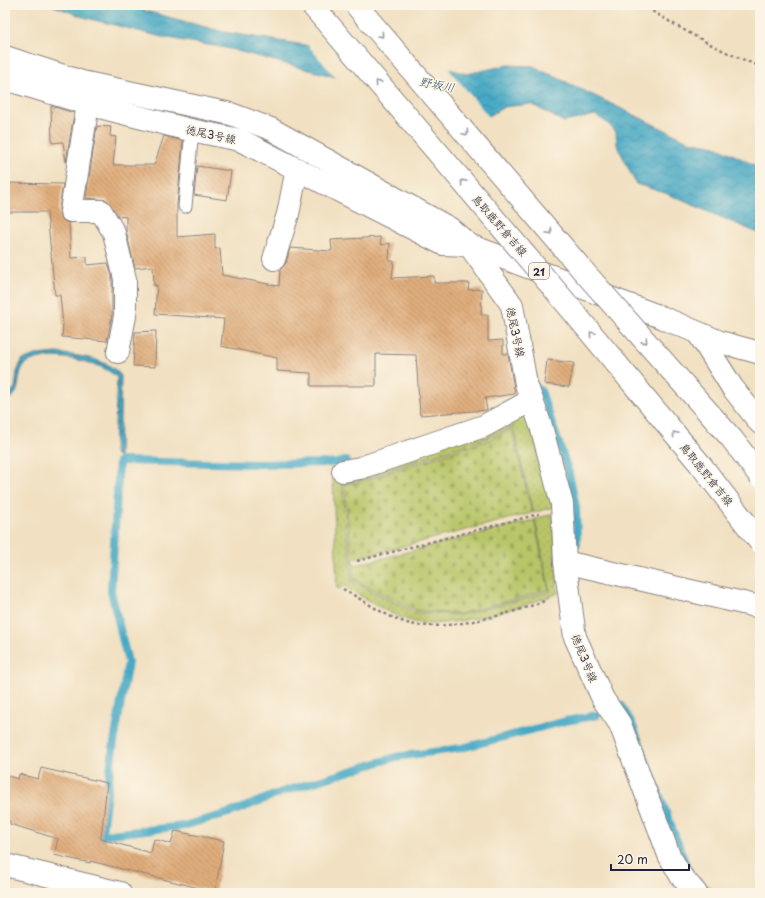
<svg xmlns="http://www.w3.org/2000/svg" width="765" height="898" font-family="'Playpen Sans','Klee One',sans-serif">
<defs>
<pattern id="grass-dots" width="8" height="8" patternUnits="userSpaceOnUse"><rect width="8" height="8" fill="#b8c567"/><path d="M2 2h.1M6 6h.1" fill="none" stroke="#9ea95a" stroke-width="1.8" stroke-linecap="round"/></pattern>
<pattern id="cemetery-stones" width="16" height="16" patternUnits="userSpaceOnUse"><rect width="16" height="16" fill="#b8c567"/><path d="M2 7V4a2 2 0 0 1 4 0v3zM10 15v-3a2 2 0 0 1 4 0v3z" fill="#9ea95a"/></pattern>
<pattern id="water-waves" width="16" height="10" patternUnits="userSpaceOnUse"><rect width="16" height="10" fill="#46a9c5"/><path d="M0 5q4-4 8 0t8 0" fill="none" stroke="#3a89a1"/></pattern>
<pattern id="building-back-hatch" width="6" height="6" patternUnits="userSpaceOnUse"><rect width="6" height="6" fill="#e0ad7c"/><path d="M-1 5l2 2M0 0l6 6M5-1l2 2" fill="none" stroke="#b58c67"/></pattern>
</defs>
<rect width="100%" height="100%" fill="#fcf5e5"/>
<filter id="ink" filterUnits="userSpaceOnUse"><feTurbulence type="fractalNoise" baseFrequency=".025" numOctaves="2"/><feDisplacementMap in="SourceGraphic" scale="8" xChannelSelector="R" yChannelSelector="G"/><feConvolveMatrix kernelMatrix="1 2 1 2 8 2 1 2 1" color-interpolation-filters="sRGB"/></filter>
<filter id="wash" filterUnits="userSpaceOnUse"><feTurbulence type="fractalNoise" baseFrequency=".012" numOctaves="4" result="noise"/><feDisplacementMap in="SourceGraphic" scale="16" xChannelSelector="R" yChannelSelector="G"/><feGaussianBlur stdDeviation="0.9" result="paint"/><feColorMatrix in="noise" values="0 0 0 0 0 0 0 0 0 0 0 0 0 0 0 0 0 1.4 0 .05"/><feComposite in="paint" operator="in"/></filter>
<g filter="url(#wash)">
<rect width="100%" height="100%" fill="#f1e0c1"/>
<path fill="url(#grass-dots)" stroke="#6d7451" d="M 527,411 L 553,507 L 533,513 L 513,427 L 487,438 L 360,480 L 342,483 L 352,581 L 414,612 L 461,615 L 550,592 L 535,519 L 553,514 L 558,593 C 527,606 452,628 419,623 C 392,618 366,599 343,585 L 340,589 L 337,588 L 333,479 L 341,478 Z"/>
<path fill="url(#cemetery-stones)" stroke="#6d7451" d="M 512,429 L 532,513 L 353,559 L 355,565 L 534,520 L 549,590 L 460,614 L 415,610 L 354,580 L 344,484 L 360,482 L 488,440 Z"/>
<g fill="url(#water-waves)" stroke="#346680">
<path d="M 51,5 L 124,5 L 224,32 L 446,68 L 467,74 L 508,65 L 533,66 L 688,141 L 716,146 L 760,168 L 760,234 L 665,193 L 636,184 L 617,145 L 616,132 L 606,122 L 595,115 L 564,122 L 531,104 L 504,107 L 487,117 L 226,48 L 162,37 L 83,17 Z"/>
<path d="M 57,353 C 78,356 108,358 121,376 L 119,459 L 114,452 L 117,378 C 104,361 45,350 27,363 C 13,373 26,394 5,401 L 5,397 L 15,388 L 17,372 L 22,360 L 35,355 Z"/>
</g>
<path fill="#f1e0c1" d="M 306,43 L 446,66 L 490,118 L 487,119 L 336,78 Z"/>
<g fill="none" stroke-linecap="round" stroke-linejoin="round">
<g stroke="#46a9c5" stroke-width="8">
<path d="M 536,387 L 541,391 L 569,473 L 576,507 L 577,544"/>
<path d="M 121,461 L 256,464 L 337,463 L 346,461"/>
<path d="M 621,705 L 633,726 L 688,870"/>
<path d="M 102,835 L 183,826 L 232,812 L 282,792 L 396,757 L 462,748 L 566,721 L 597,715"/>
<path d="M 101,840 L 113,748 L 128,662 L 111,591 L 119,462"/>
<path d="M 698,882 L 711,893"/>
</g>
</g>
<g id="blocks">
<g fill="url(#building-back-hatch)">
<path d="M 51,106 L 74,113 L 66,162 L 63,142 L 52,143 Z"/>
<path d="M 97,126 L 111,127 L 110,136 L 116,137 L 113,165 L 154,165 L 164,136 L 183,141 L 177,205 L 177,237 L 215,234 L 215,249 L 220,248 L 222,275 L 279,286 L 280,270 L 286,263 L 290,248 L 332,251 L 331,240 L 380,237 L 381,245 L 390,243 L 389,261 L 394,261 L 392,278 L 434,276 L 434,283 L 469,283 L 468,290 L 482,289 L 481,315 L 488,315 L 488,341 L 503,340 L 503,354 L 508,354 L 515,394 L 485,398 L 487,410 L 420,415 L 416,355 L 376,354 L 376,386 L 311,386 L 311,373 L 277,371 L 277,358 L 221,346 L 224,319 L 155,314 L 157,285 L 154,286 L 153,266 L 135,268 L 126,231 L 126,217 L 118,216 L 107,200 L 86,198 Z"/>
<path d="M 197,166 L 231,171 L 227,200 L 194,195 Z"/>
<path d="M 5,183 L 63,184 L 59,209 L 60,216 L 64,221 L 69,223 L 71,258 L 87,257 L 87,265 L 108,263 L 112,276 L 112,315 L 107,341 L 62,337 L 63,325 L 60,295 L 55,295 L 47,212 L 5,212 Z"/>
<path d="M 156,331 L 155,367 L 133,366 L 135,332 Z"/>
<path d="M 547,360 L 574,363 L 569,387 L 544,384 Z"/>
<path d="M 41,768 L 107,783 L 101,839 L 151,853 L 154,839 L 171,844 L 175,831 L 224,841 L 215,892 L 90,861 L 90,863 L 54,855 L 58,839 L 10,824 L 10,821 L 5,820 L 5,775 L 18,779 L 19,774 L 38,779 Z"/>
</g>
</g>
</g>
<g filter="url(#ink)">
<use href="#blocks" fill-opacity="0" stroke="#8a817e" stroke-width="1"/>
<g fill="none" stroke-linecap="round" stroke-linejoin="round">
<defs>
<path id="service" d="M 185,206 L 192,130"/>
<g id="minor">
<path d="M 5,57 L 82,82 L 231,114 L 271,129 L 449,228 L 469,245 L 661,317 L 720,342 L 760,353"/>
<path d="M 5,79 L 88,104 L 186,129 L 240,140 L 443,244 L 469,245 L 512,305 L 526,384 L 541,426 L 562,504 L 565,562 L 575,637 L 603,699 L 620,724 L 669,855 L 681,876 L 696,893"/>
<path d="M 88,104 L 71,211 L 101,211 L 114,233 L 125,279 L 125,316 L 118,352"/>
<path d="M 274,259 L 288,214 L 297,169"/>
<path d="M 698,333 L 732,387 L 760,423"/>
<path d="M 343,471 L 360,468 L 484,426 L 532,400"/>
<path d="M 565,562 L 760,607"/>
</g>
<path id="tertiary" d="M 5,865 L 120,893"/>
</defs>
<use href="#service" stroke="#8a817e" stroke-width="15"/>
<use href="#minor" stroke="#8a817e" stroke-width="24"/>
<use href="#tertiary" stroke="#8a817e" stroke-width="24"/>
<g stroke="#8a817e" stroke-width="2.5" stroke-dasharray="3 3" stroke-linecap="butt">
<path d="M 642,5 C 680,28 718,51 760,66"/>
<path d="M 357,561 L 539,514"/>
<path d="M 343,589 C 365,601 387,618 411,624 C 444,632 515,613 547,600"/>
</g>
<use href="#service" stroke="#fff" stroke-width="13"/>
<use href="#minor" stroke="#fff" stroke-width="22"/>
<use href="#tertiary" stroke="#fff" stroke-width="22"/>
<defs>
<g id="primary-bridge">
<path d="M 312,5 L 561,297 L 700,464 L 760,542"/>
<path d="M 356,5 L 585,273 L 732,439 L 760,476"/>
</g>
</defs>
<use href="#primary-bridge" stroke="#8a817e" stroke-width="24" stroke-linecap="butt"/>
<use href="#primary-bridge" stroke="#fff" stroke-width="22"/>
</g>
<defs><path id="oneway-chevron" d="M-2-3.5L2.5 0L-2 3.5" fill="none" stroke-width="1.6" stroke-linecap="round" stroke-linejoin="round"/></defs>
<g stroke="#9c9ca7">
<use href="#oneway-chevron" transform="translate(381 35) rotate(49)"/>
<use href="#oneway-chevron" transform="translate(378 83) rotate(-131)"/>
<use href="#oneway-chevron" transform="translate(466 133) rotate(49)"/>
<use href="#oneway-chevron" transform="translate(463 182) rotate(-131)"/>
<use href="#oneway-chevron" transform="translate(550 232) rotate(49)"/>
<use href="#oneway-chevron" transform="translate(592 334) rotate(-130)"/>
<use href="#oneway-chevron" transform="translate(645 341) rotate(48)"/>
<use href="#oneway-chevron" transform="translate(675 434) rotate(-130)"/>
</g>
</g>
<g text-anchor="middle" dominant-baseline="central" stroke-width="3" stroke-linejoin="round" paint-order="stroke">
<rect fill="#fcf5e5" stroke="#63616e" stroke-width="1" x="529" y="263" width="20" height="16" rx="3"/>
<g font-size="10" font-weight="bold" fill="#22223b">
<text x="539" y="271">21</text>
</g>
<g font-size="11" fill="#22223b" stroke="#fcf5e5">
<text transform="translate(211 134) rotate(12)">徳尾3号線</text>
<text transform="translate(500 225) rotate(49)">鳥取鹿野倉吉線</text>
<text transform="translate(516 332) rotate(78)">徳尾3号線</text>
<text transform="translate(707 474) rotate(51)">鳥取鹿野倉吉線</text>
<text transform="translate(585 658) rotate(68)">徳尾3号線</text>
</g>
<g font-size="12" font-style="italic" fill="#305872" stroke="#fcf5e5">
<text transform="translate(437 84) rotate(11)">野坂川</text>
</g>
</g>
<rect width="765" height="898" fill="none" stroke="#fcf5e5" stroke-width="20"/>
<path d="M611 864v6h78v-6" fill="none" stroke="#22223b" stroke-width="2"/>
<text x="617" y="864" font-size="12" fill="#22223b" stroke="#fcf5e5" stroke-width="3" paint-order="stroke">20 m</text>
</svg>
